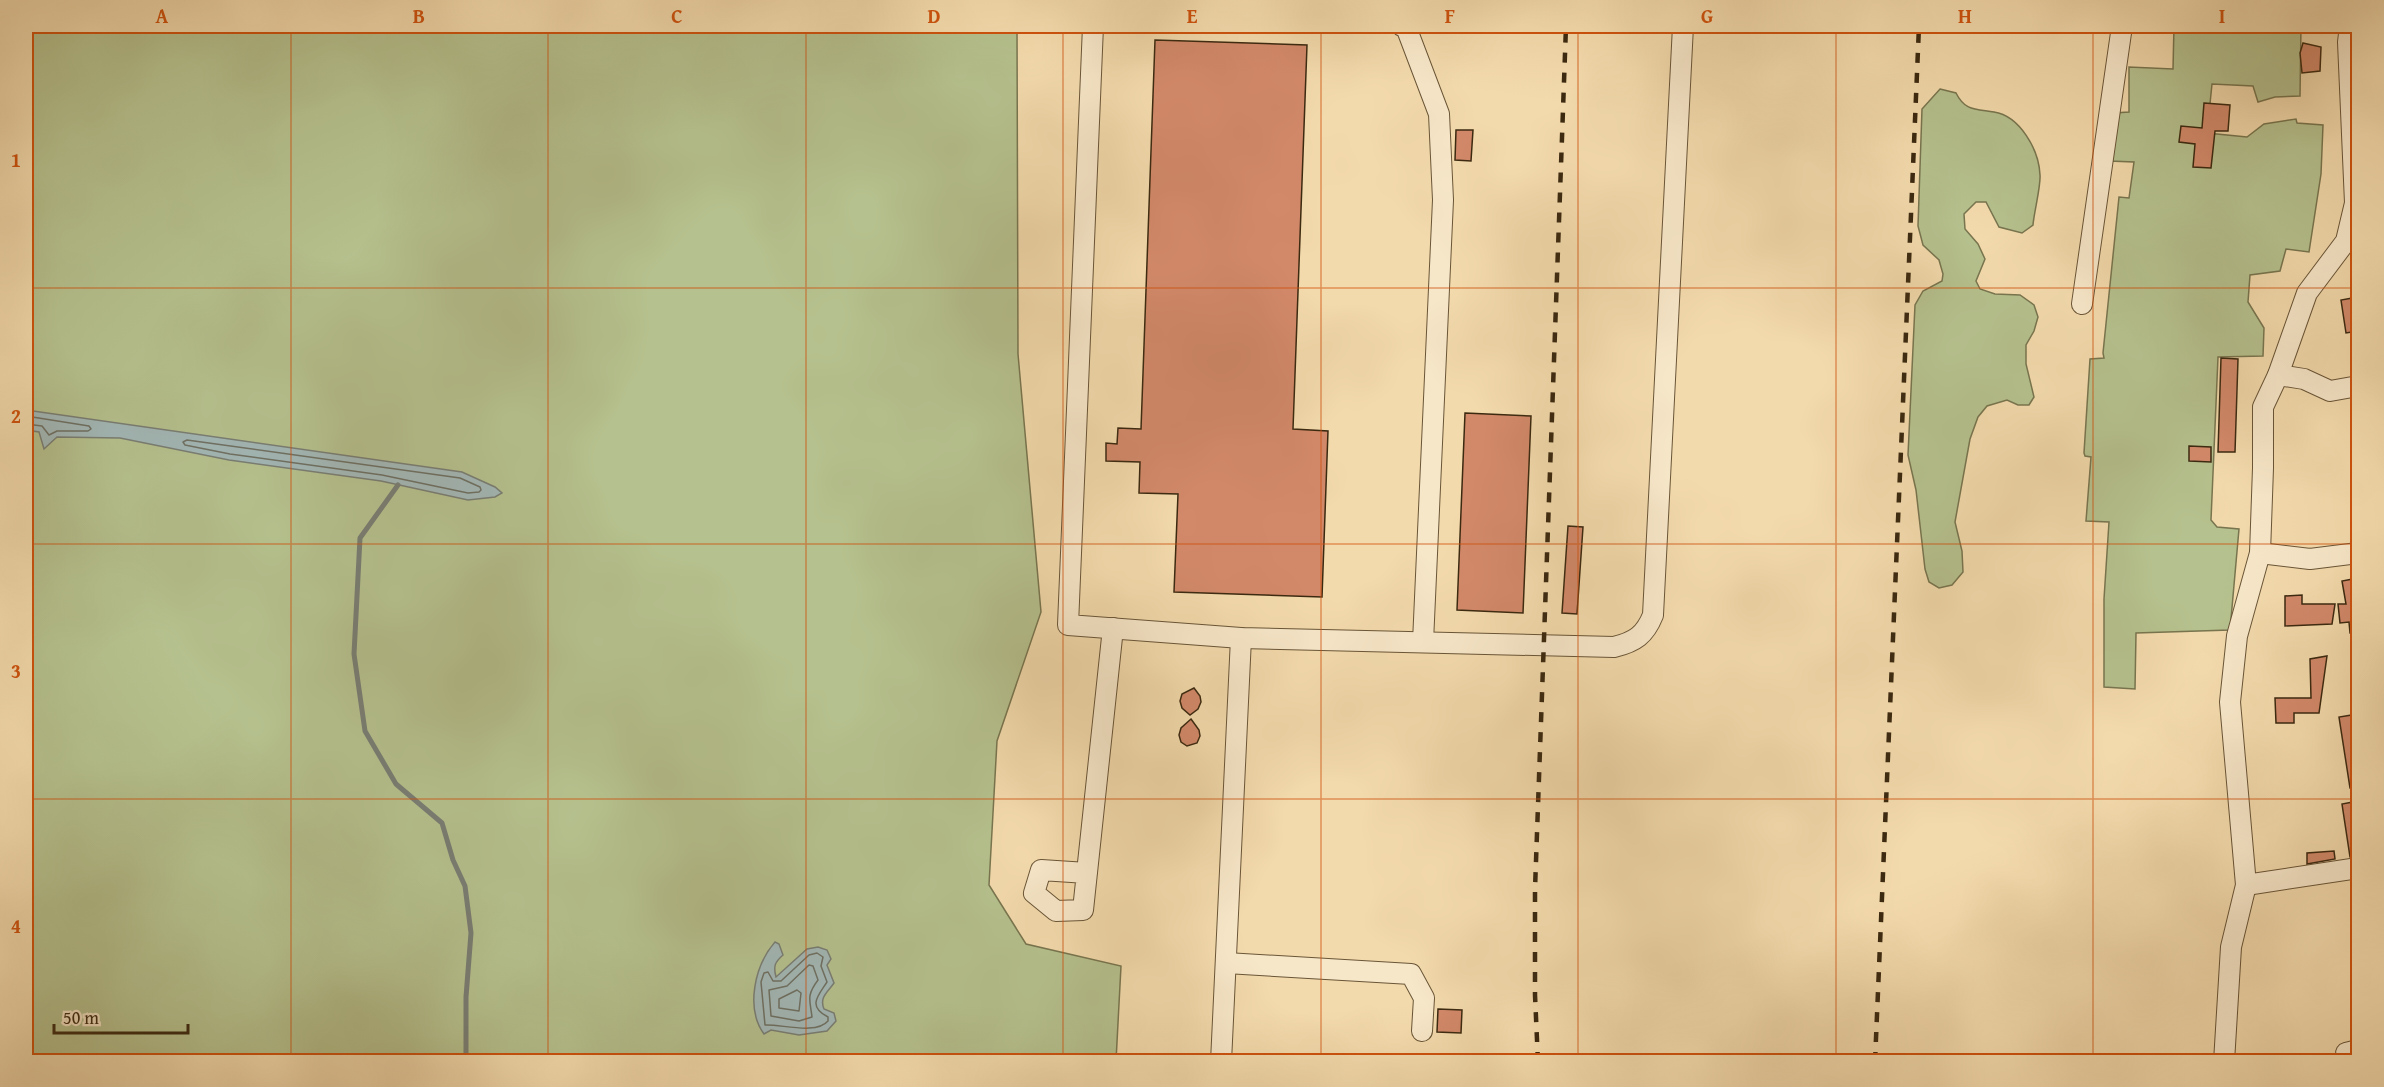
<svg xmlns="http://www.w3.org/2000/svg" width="2384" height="1087" font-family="'Gentium Book Plus',serif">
<rect width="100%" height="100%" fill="#f3daac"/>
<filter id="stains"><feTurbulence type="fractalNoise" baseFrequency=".00333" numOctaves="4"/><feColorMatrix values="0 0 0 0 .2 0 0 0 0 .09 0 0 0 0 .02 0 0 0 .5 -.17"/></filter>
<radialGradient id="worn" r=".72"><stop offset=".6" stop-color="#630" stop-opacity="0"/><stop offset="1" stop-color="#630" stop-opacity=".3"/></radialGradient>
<g fill="#b5c18e" stroke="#78754f" stroke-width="1.5">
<polygon points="26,26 1017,26 1018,354 1041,612 997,741 989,885 1026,944 1121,966 1116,1061 26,1061"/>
<polygon points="2174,26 2301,26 2300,96 2275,97 2258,102 2253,86 2212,84 2207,133 2247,137 2264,124 2296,119 2297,123 2323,125 2321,174 2309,252 2286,249 2280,271 2250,275 2248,302 2264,328 2263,356 2218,357 2211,520 2217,527 2239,529 2230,630 2136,633 2135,689 2104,687 2104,599 2109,522 2086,521 2091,457 2085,456 2084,453 2090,359 2104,358 2103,353 2119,197 2129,198 2134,162 2109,161 2114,113 2129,112 2129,67 2173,69"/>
<path d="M 1940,89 L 1956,93 C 1965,111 1975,109 1994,112 C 2020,116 2039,150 2040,175 C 2041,186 2034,212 2033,225 L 2022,233 L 1999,227 L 1986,202 L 1976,202 L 1964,214 L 1965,229 L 1978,244 L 1985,259 L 1976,281 L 1980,289 L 1995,294 L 2020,295 L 2034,305 L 2038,317 L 2034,331 L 2026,345 L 2026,364 L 2034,397 L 2029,405 L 2018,405 L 2007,400 L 1987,406 L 1978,417 L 1970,439 L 1955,522 L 1962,551 L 1963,572 L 1952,585 L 1939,588 L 1929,582 L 1925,569 L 1916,490 L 1908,455 L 1915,305 L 1923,291 L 1942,281 L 1943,274 L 1939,260 L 1923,245 L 1918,226 L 1922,109 Z"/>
</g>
<g fill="#a2b7b6" stroke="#797e74" stroke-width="1.5">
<polygon points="26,410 462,472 495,487 502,493 495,497 468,500 381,481 229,460 120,438 57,437 44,449 39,432 26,430"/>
<path d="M 775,942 L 779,944 L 783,955 C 775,962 773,966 776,977 L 807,949 L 818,947 L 827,950 L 831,959 L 827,965 L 834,983 C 828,992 819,997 824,1009 L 834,1013 L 836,1021 L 827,1031 L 799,1035 L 771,1030 L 764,1034 C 745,1008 755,965 775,942 Z"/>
</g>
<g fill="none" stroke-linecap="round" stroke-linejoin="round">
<g stroke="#6e7063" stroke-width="1.5">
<polyline points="26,416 89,426 91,429 88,431 57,431 49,435 42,426 26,424"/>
<polygon points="187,440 460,478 480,487 481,490 479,492 468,493 382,475 230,454 185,445 183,442"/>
<path d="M 817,953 L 823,957 L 821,966 L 827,982 C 818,996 807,1006 828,1017 L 828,1021 C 816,1035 781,1024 765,1025 L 761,982 L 764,973 L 768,972 L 773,981 L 781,981 L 809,955 Z"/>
<path d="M 809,965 L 813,966 L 818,980 C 806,996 810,1000 812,1017 L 799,1021 L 771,1016 L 769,990 L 787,986 Z"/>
<polygon points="797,990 801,993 799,1011 779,1008 779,999"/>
</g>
<polyline stroke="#797e74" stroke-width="5" points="398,485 360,538 354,654 365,731 396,784 442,823 453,860 465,886 471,933 466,997 466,1062"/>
</g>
<g fill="#d2896a" stroke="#3b2910" stroke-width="1.5">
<polygon points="1155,40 1307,45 1293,429 1328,431 1322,597 1174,592 1178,494 1139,493 1140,462 1106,461 1106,443 1117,444 1118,428 1141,429"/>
<polygon points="2303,43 2321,47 2320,71 2302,73 2300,53"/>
<polygon points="2204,103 2230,105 2228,131 2215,131 2211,168 2193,167 2195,144 2179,142 2181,126 2202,128"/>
<polygon points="1456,130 1473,130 1471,161 1455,160"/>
<polygon points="2358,297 2358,331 2346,333 2341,300"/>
<polygon points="2221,358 2238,359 2235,452 2218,452"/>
<polygon points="1465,413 1531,416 1523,613 1457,610"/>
<polygon points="2189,446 2211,447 2211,462 2189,461"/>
<polygon points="1568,526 1583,527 1577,614 1562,613"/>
<polygon points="2358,578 2358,632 2350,633 2349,622 2340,623 2338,604 2346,604 2342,581"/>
<polygon points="2302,595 2302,604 2335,604 2332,624 2285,626 2285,596"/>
<polygon points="2327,656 2319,713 2294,713 2294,723 2276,723 2275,698 2311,698 2310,659"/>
<polygon points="1194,688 1200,696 1201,702 1198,709 1190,715 1182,708 1180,701 1182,694"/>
<polygon points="2358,714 2358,788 2350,788 2339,717"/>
<polygon points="1191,719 1199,730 1200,736 1197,743 1187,746 1181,742 1179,735 1181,728"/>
<polygon points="2358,801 2358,856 2350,857 2342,804"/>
<polygon points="2334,851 2335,859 2307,864 2307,853"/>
<polygon points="1438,1009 1462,1010 1461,1033 1437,1032"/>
</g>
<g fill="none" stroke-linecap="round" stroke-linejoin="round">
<defs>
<g id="minor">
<path d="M 1093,26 L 1068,625 L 1241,638 L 1614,647 C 1635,642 1645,635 1653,615 L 1683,26"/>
<polyline points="1402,26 1406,27 1439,114 1443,200 1423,642"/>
<polyline points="2082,304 2122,26"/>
<polyline points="2278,375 2304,379 2330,391 2358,386"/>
<polyline points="2260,553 2310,559 2358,553"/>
<polyline points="1087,873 1041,870 1034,893 1056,911 1083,910 1113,628"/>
<polyline points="2246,885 2358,868"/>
<polyline points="1226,963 1411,974 1424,998 1422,1031"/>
<polyline points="1221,1062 1241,638"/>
<polyline points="2224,1062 2231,947 2246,885 2230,702 2237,636 2260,553 2263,468 2263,407 2278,375 2307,293 2346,241 2355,203 2348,42 2350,26"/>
<polyline points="2348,1062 2346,1053 2358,1050"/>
</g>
</defs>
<use href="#minor" stroke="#695537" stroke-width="22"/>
<use href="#minor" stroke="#f7e7c9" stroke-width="20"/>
<g stroke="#3b2910" stroke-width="4.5" stroke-dasharray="10 10" stroke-linecap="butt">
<polyline points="1193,34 1193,26"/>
<polyline points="1538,1062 1535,995 1535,889 1566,26"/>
<polyline points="1875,1062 1919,26"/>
</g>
</g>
<path fill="none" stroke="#ce520d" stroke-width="1.5" stroke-opacity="0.55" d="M 291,26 L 291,1062M 548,26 L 548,1062M 806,26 L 806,1062M 1063,26 L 1063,1062M 1321,26 L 1321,1062M 1578,26 L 1578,1062M 1836,26 L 1836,1062M 2093,26 L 2093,1062M 26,288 L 2358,288M 26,544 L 2358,544M 26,799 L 2358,799"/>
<rect width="2384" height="1087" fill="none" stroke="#f3daac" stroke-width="66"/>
<path d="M54 1024v9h134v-9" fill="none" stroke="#3b2910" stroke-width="3"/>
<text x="63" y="1024" font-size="18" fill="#3b2910" stroke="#f7e7c9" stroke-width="4.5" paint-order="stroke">50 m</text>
<rect x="33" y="33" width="2318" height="1021" fill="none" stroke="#ce520d" stroke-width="2"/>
<g font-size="20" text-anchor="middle" font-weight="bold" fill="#ce520d">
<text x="162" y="23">A</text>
<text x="419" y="23">B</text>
<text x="677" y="23">C</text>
<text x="934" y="23">D</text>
<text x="1192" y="23">E</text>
<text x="1450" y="23">F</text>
<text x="1707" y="23">G</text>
<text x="1965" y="23">H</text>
<text x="2222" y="23">I</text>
<text x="16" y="167">1</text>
<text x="16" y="423">2</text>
<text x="16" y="678">3</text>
<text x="16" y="933">4</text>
</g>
<rect width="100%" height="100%" filter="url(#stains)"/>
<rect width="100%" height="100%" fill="url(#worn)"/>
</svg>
